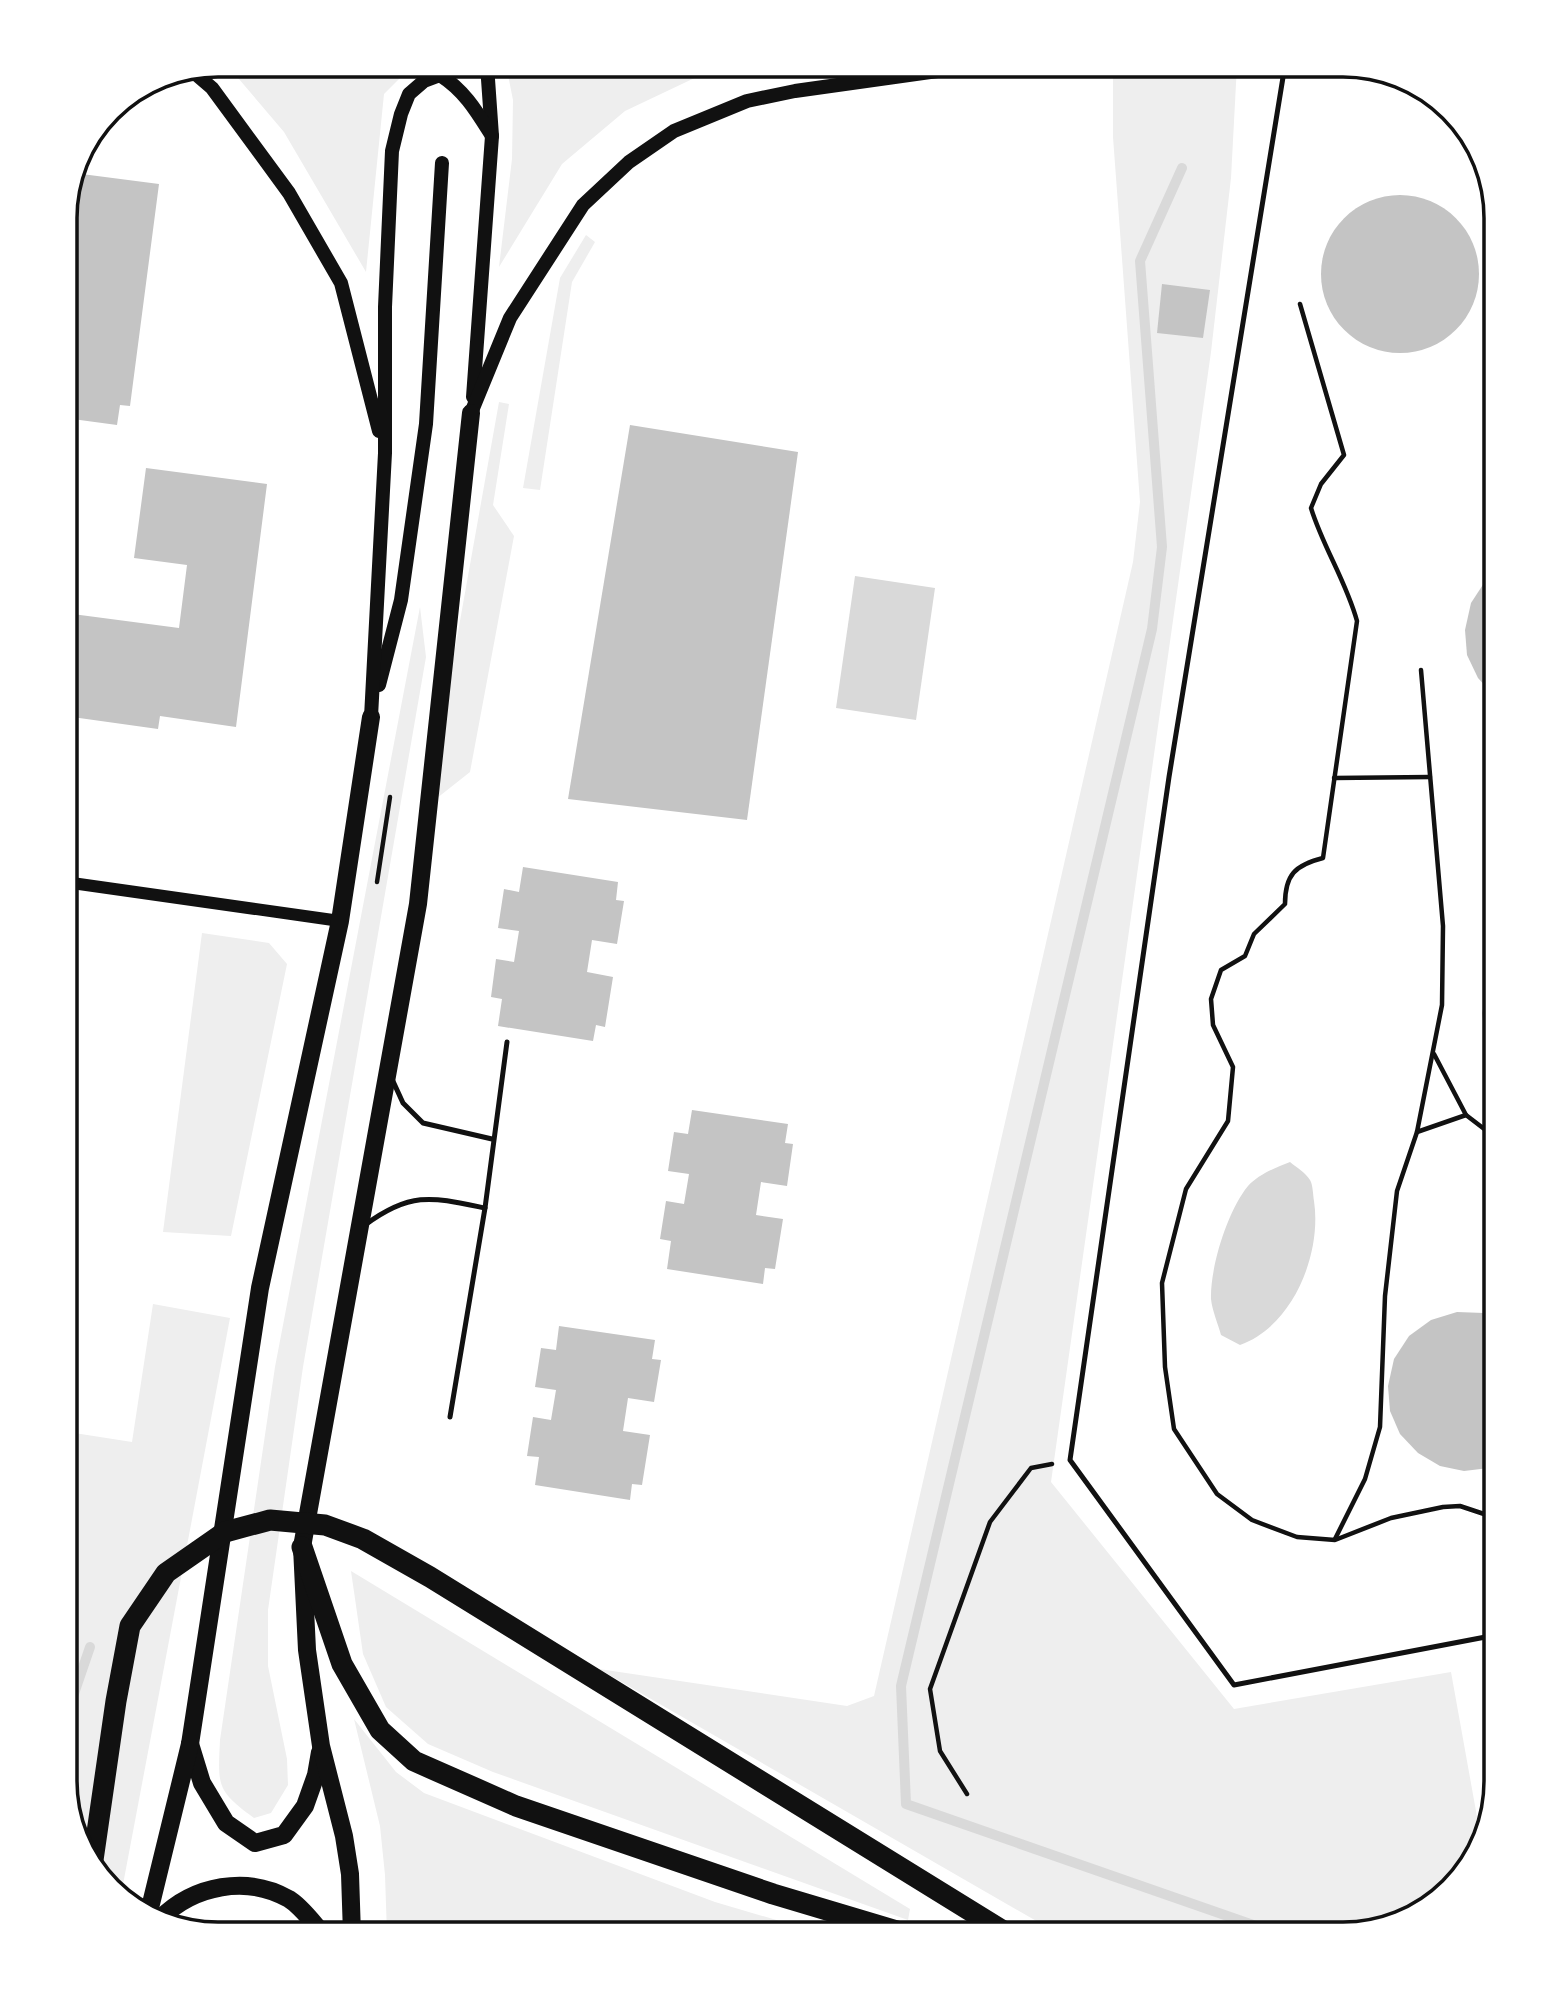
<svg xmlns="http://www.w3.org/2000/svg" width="1561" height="1999" font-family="Helvetica,sans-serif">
<rect width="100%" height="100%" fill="#fff"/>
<g fill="#eee">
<polygon points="227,65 413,65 384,94 366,272 284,132"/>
<polygon points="506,65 722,65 625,111 562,164 499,267 512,159 513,100"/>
<polygon points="1161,65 1237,65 1231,178 1211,352 1051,1482 1234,1709 1451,1672 1481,1839 1476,1857 1428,1909 1344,1934 1059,1934 599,1669 847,1706 874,1696 1133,562 1140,502 1113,137 1113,77"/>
<polygon points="586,235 595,242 572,282 540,490 523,488 560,278"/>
<polygon points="499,402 509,404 493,505 514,536 470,772 427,806"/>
<path d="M 420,607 L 426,657 L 303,1367 L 268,1610 L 268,1666 L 287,1759 L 288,1785 L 271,1813 L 254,1818 C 216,1790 218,1786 220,1740 L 275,1367 Z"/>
<polygon points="202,933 269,943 287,964 231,1236 163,1232"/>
<polygon points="153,1304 230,1318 121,1895 90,1866 65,1781 65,1452 68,1432 132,1442"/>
<polygon points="351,1571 910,1909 908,1920 493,1772 428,1744 386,1707 363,1654"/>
<polygon points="354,1719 396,1772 424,1793 715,1902 824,1934 387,1934 385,1875 380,1826"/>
<polygon points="249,1920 279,1934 216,1934"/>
</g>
<g fill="#d9d9d9">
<polygon points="855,576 935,588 916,720 836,708"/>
<path d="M 1290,1162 C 1296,1167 1306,1173 1310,1180 C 1313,1185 1313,1195 1314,1201 C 1322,1254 1293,1326 1240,1345 L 1221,1335 C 1218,1324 1212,1310 1211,1299 C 1210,1267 1228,1210 1248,1186 C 1259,1174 1275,1168 1290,1162 Z"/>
</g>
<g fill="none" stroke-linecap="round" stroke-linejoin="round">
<g stroke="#d9d9d9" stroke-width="10">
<polyline points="1182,168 1140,261 1162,547 1152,629 901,1686 906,1804 1279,1934"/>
<polyline points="65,1720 90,1647"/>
</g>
</g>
<g fill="#c4c4c4">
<polygon points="74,173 159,184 130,406 120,405 117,425 65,418 65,207"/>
<circle cx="1400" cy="274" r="79"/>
<polygon points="1162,284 1210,290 1203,338 1157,333"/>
<polygon points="630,425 798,452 747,820 568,799"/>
<polygon points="146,468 267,484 236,727 160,716 158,729 65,716 65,613 179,628 187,565 134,558"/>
<polygon points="1496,572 1496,698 1478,678 1467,655 1465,630 1471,603 1486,580"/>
<polygon points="523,867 618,882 616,900 624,901 617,944 592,940 587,972 613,977 605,1027 596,1025 593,1041 498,1026 502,999 491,997 496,959 514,962 519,931 498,928 504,889 519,892"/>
<polygon points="1496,974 1496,1064 1485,1038 1482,1013 1488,987"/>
<polygon points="692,1110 788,1124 785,1143 793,1144 787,1186 761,1182 756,1215 783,1219 775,1269 765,1268 763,1284 667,1269 671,1241 660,1239 666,1201 684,1204 689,1174 668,1171 674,1132 688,1134"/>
<polygon points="1457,1312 1484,1313 1496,1318 1496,1464 1489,1468 1464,1471 1440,1466 1418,1453 1400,1434 1390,1411 1388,1386 1394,1359 1409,1336 1431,1320"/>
<polygon points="559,1326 655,1340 652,1359 661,1360 654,1402 628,1398 623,1431 650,1435 642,1485 632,1484 630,1500 535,1485 539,1457 527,1456 533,1417 551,1420 556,1390 535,1387 541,1348 556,1350"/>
</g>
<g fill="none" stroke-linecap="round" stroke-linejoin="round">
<g stroke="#111" stroke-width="4.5">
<path d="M 1300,304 L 1344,455 L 1321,484 L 1311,508 C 1323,547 1346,581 1357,621 L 1323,858 C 1295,865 1285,875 1285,904 L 1254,934 L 1245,956 L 1221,970 L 1211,999 L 1213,1025 L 1233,1067 L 1228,1121 L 1186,1189 L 1162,1283 L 1165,1367 L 1174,1429 L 1217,1494 L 1252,1520 L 1297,1537 L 1335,1540 L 1391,1518 L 1443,1507 L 1460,1506 L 1490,1516 L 1496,1514"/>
<polyline points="1334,778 1430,777"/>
<polyline points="377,882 390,797"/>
<polyline points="1434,1054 1466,1115"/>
<polyline points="1417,1132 1466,1115 1496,1138"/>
<polyline points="1335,1539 1365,1479 1380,1427 1385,1296 1397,1191 1417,1132 1442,1005 1443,926 1421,670"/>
<polyline points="967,1794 940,1751 930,1689 990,1522 1031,1468 1052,1464"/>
</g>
<g stroke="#111" stroke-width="5">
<polyline points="1285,65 1169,777 1070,1460 1234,1685 1496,1635"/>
<polyline points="392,1079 403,1103 423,1123 492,1139"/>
<path d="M 365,1225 C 411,1191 432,1197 485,1208"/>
<polyline points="450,1417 485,1208 507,1042"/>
</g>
<polyline stroke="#111" stroke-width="12" points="65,882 340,921"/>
<g stroke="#111" stroke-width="14">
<polyline points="191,70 212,88 289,193 341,283 379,431"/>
<polyline points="473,397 492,136 487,65"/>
<polyline points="471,413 510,318 583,205 629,162 674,131 747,101 795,91 980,65"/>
<polyline points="379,685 401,600 426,424 442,163"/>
<path d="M 371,717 L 385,453 L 385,307 L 392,151 L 401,114 L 409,94 L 424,81 L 440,75 C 465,91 477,112 492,136"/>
</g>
<g stroke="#111" stroke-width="18">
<polyline points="190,1744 202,1783 226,1823 255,1843 284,1835 305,1806 316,1775 320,1752"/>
<polyline points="148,1916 190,1744 260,1288 340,921 371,717"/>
<path d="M 160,1919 C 194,1885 247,1875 289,1899 C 302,1907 313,1923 323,1934"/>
<polyline points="352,1934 350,1874 344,1836 321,1746 307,1650 302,1547 418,904 471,413"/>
</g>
<g stroke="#111" stroke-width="21">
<polyline points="302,1547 342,1664 380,1730 414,1761 516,1806 773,1894 907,1934"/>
<polyline points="92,1867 116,1701 130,1626 166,1573 225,1532 270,1520 325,1525 363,1539 430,1577 1008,1934"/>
</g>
</g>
<path d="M0 0H1561V1999H0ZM218 77H1343A141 141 0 0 1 1484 218V1781A141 141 0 0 1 1343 1922H218A141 141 0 0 1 77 1781V218A141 141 0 0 1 218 77Z" fill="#fff" fill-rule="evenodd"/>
<path fill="none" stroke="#111" stroke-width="3.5" d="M218 77H1343A141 141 0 0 1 1484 218V1781A141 141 0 0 1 1343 1922H218A141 141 0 0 1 77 1781V218A141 141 0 0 1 218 77Z"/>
</svg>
